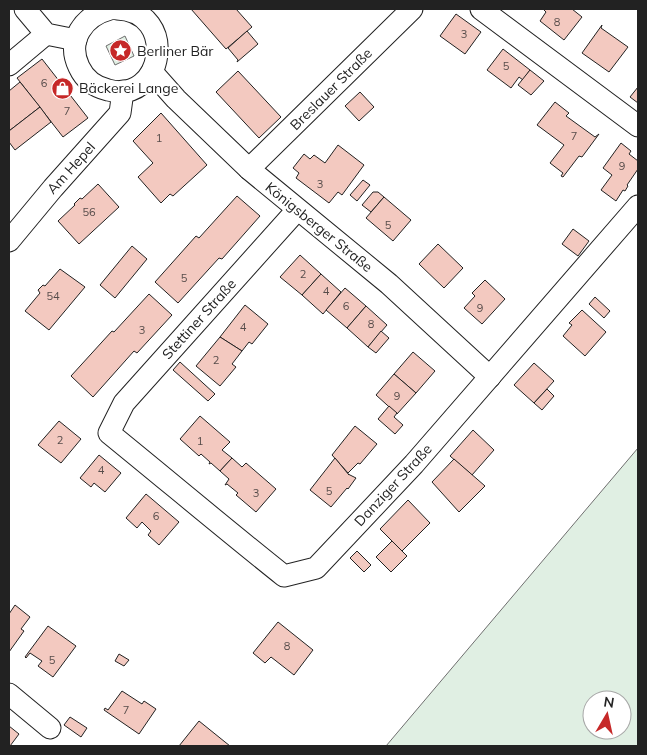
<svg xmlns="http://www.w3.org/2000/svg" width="647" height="755" font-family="Mulish,sans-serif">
<rect width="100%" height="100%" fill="#fff"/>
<g fill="#e0efe3" stroke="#6f6f6f" fill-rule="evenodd">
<polygon points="125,36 134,56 115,65 106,46"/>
<path d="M 638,448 L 638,746 L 386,746 ZM 592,700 L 622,700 L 622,730 L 592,730 Z"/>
</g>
<g fill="#f3c9c0" stroke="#222">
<polygon points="191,9 236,9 252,27 226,49"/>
<polygon points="543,9 572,9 582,17 564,40 540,21 546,12"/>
<polygon points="456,14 481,32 465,54 440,36"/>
<polygon points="602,25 601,28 628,47 609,72 582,53"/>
<polygon points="247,31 258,44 237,62 238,60 228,48"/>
<polygon points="503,49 530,70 523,80 519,77 511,88 487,70"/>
<polygon points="42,59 88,118 63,137 17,78"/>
<polygon points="530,70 544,81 531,95 518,85"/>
<polygon points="238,71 281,117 259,138 216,92"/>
<polygon points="20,82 40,107 9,131 9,91"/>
<polygon points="638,87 638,103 630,97"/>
<polygon points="360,92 374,107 359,121 345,106"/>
<polygon points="555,102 569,113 566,116 595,137 599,134 582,157 579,156 563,177 561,176 563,173 550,163 564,145 537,125"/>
<polygon points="40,107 51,122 15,150 9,142 9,131"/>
<polygon points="161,113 207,165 173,196 170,194 161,203 138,177 153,163 133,141"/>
<polygon points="621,143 631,151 629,154 638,161 638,169 627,185 628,186 625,191 623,190 616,201 601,190 612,175 603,168"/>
<polygon points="338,145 364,165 342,195 338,192 329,203 296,178 299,173 293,168 304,154 310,159 314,155 325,163"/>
<polygon points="363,180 370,185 357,201 350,195"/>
<polygon points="98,184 119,207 79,244 58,221 75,205 74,204 80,198 82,199"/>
<polygon points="373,192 378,192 384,197 371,212 362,205"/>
<polygon points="237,196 260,216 222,259 219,258 178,303 155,282 196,236 199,238"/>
<polygon points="384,197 411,220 393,241 366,218"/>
<polygon points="573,229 589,241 578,256 562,244"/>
<polygon points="438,244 463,268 444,288 419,264"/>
<polygon points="132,246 147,259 115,298 100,285"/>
<polygon points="300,255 321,274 302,295 280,277"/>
<polygon points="60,269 85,287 49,330 25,311 40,293 38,290 43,285 45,286"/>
<polygon points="321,274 341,292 323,314 302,295"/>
<polygon points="485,280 505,299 482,324 464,308 475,296 472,293"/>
<polygon points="345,288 366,306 347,328 326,310"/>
<polygon points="149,294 172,315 137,353 134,351 93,397 71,376 112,331 114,332"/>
<polygon points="595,297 610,311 604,318 589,304"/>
<polygon points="245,305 268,324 252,344 249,342 242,351 220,337"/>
<polygon points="366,306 387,325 368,347 347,328"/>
<polygon points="582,310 606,332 585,356 563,336 572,325 569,323"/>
<polygon points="381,331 389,338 376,353 368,347"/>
<polygon points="220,337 242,351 232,364 236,367 220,386 196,366"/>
<polygon points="413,352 435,371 416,393 394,374"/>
<polygon points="180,362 215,394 208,401 173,370"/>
<polygon points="534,363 554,381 534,403 514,385"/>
<polygon points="394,374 416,393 397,414 376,395"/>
<polygon points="547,389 554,396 542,410 534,403"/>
<polygon points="389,406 397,413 394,417 403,425 395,434 378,419"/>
<polygon points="200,416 230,442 222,450 232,458 220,471 211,463 209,464 210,462 201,454 199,456 180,439"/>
<polygon points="59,421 81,439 61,463 38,445"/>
<polygon points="355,426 377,444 360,464 358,463 348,473 332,455"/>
<polygon points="473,430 494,450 472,475 450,456"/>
<polygon points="99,455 121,473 105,492 94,483 91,487 80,478"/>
<polygon points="232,458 242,467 246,463 276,489 256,512 236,495 238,493 227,484 225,485 229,479 220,471"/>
<polygon points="335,458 349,475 348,474 356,478 348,489 347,488 331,507 310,490"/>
<polygon points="454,459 485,486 459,512 432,482"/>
<polygon points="146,494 179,522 159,545 148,535 151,531 142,522 137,528 126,518"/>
<polygon points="408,500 430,523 402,551 380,529"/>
<polygon points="392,541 407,556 391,572 376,557"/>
<polygon points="357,551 371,565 364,572 350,558"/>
<polygon points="15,605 30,617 21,629 24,631 9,652 9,614"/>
<polygon points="278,622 313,650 294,675 271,657 265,663 253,653"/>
<polygon points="48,626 76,646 53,677 38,666 42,661 30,653 26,658 25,657"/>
<polygon points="119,654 129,660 124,666 115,661"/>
<polygon points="122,691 142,704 144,701 156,709 139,734 104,710 105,708 108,710"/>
<polygon points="70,717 87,728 81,737 64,725"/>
<polygon points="199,721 230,746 179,746"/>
<polygon points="9,726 19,734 10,746 9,746"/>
</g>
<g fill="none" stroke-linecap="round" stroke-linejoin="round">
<defs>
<g id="street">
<polyline points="25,9 46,34 76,40"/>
<path d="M 110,9 C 84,16 66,40 79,67 C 85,80 95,87 108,90 C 164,105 179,11 117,9"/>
<polyline points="481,9 638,126"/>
<polyline points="9,65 46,34"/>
<polyline points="152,72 176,99 249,169 389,284 490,377"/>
<polyline points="249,169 412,9"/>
<path d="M 297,210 L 124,403 L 109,433 C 168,481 225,529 284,576 L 316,568 L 414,464 L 638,206"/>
<polyline points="9,241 53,188 120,113 123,91"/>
<polyline points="9,694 50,728"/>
</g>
</defs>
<use href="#street" stroke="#222" stroke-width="23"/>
<use href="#street" stroke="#fff" stroke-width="21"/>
</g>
<defs>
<symbol id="sight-disc" viewBox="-11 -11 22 22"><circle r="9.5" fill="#c62828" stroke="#fff"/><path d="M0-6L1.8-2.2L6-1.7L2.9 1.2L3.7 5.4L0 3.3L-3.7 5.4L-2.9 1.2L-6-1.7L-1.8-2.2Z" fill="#fff"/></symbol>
<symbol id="shop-disc" viewBox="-11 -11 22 22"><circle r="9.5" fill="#c62828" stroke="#fff"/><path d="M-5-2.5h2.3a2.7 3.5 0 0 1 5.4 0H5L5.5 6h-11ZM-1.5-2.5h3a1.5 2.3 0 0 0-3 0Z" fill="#fff"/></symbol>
</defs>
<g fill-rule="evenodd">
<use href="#sight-disc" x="108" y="38" width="25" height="25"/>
<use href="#shop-disc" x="50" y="76" width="25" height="25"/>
</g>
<g text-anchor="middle" stroke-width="4" stroke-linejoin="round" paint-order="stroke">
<g font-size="11" fill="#564c4a">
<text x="557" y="26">8</text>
<text x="464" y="38">3</text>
<text x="506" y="70">5</text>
<text x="44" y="87">6</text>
<text x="67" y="115">7</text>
<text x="574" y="140">7</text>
<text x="159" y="142">1</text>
<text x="622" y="170">9</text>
<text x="320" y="188">3</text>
<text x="89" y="216">56</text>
<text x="388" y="229">5</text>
<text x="303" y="278">2</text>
<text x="184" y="282">5</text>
<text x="326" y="295">4</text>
<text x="53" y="300">54</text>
<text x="346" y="310">6</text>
<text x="480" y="312">9</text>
<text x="371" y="328">8</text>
<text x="243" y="331">4</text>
<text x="142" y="334">3</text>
<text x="216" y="364">2</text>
<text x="397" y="400">9</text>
<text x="60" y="444">2</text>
<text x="200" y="445">1</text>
<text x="101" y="474">4</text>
<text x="329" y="495">5</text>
<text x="256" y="497">3</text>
<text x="156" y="520">6</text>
<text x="287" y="650">8</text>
<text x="52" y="664">5</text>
<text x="126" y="714">7</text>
</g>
<g font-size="14" fill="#222" stroke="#fff" text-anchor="start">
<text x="137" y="56">Berliner Bär</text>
<text x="79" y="93">Bäckerei Lange</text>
</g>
<g font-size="14" fill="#222" stroke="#fff">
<text transform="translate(331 89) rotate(-45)" y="5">Breslauer Straße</text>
<text transform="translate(71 168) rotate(-48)" y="5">Am Hepel</text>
<text transform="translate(319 227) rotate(39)" y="5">Königsberger Straße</text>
<text transform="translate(199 319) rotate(-48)" y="5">Stettiner Straße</text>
<text transform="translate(393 485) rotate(-47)" y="5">Danziger Straße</text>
</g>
</g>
<rect width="647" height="755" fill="none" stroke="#222222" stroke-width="20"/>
<g transform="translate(607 715) rotate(9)"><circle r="24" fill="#ffffff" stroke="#a7a7a7"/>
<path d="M0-4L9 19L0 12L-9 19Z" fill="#c62828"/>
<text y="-8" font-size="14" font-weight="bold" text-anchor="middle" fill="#222222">N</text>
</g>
</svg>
